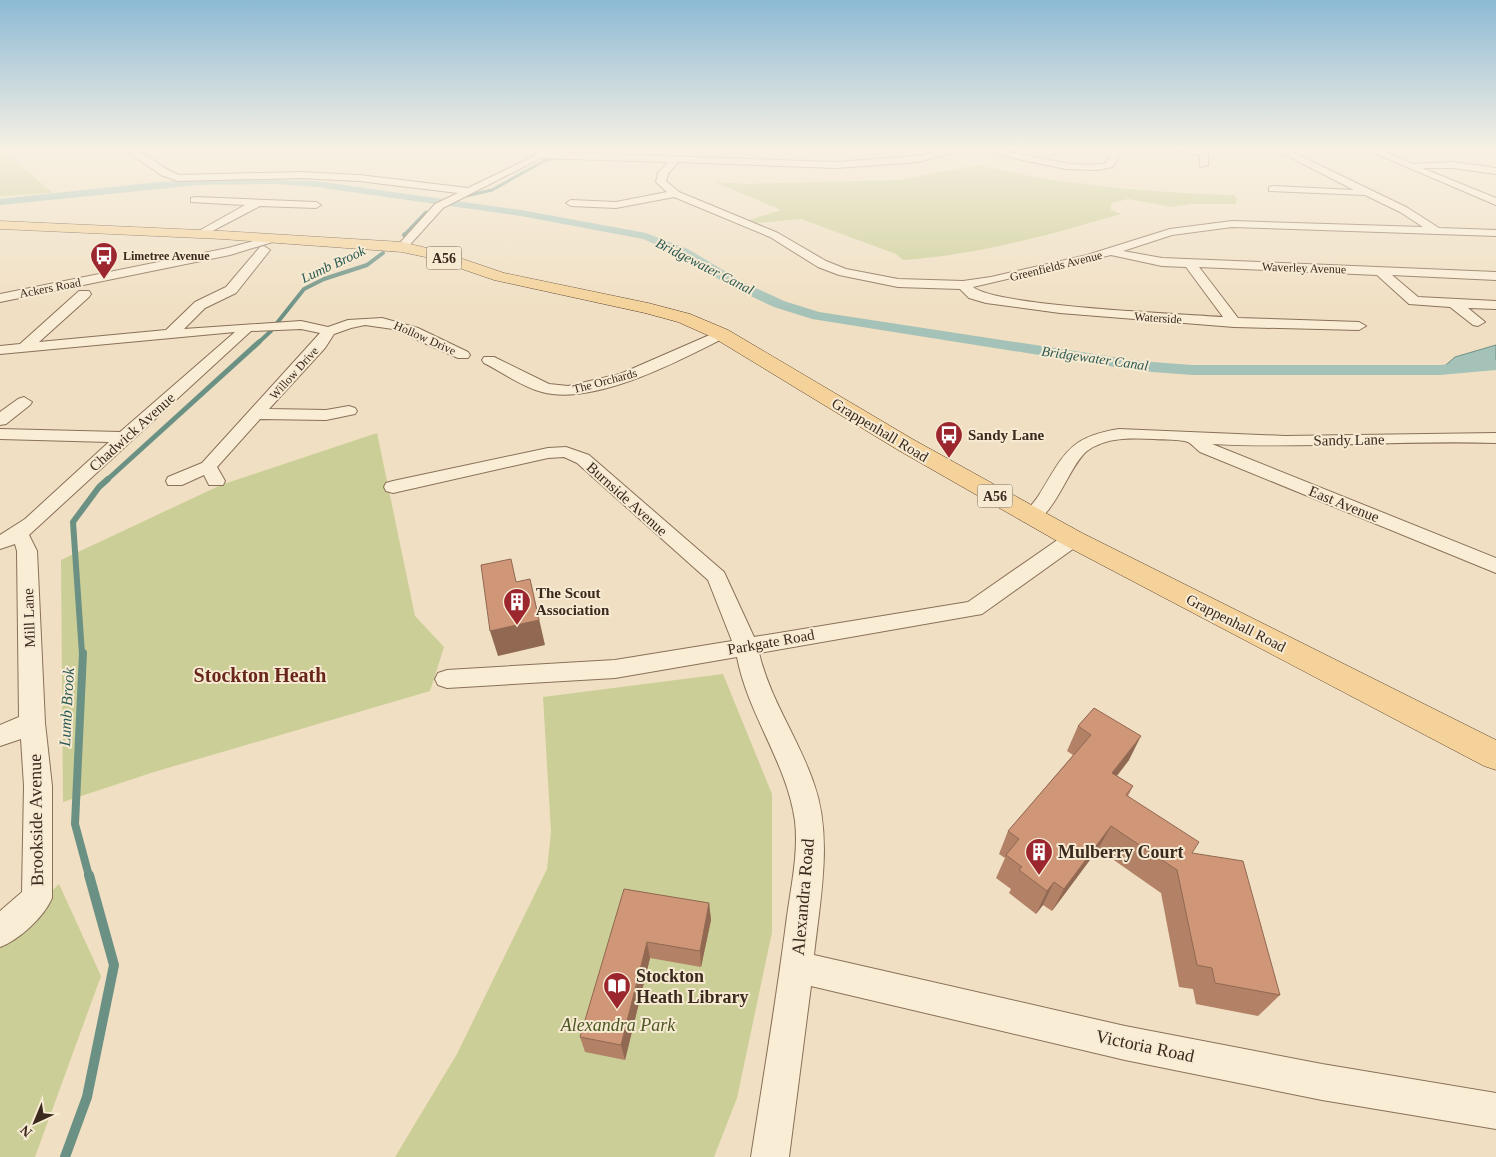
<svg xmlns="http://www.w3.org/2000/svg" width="1496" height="1157" font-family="Georgia,serif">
<rect width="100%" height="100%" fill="#f0dfc2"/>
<g fill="#cbce96">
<polygon points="0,149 1,149 53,193 0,196"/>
<path d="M 978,165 C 1061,185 1149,193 1234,195 L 1237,198 L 1236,204 L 1190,204 L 1172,207 L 1128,199 L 1111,203 L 1111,210 L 1121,214 C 1049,235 978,255 903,260 L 896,254 L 801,219 L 756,223 L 749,220 L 781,210 L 715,182 L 747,184 L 898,180 Z"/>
<polygon points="377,433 415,616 444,647 430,691 154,772 63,802 61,560 221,485"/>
<polygon points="723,674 772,794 772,932 737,1098 714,1157 395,1157 457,1054 547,869 551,832 543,697"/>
<polygon points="59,884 101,976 35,1157 0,1157 0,942"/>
</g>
<polygon fill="#a5c2b8" stroke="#6b9185" points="1496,345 1496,365 1440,370 1455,357"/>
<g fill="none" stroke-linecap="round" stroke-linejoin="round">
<g stroke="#6b9185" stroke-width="3">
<polyline points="563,149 563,151"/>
<polyline points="466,196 492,190 544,161 556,158"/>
<polyline points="404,235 426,212"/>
</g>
<g stroke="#6b9185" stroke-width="4">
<polyline points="404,235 405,234"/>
<polyline points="277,323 304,289 324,279 367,265 383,253"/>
<polyline points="258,343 271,331"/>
</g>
<polyline stroke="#6b9185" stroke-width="5" points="107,480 259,342"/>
<polyline stroke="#6b9185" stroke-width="6" points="82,654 73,522 99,487 108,479"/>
<polyline stroke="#6b9185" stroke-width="8" points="83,653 75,824 89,876"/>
<polyline stroke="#6b9185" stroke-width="10" points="65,1157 87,1097 114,965 89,875"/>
<polygon fill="#a5c2b8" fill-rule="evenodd" points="237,178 316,181 521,210 646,233 688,249 743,282 784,301 819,312 1140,361 1192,365 1440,365 1496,360 1496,370 1440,375 1192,375 1140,371 812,319 774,307 733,288 680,255 643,239 521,216 316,187 277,184 198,185 0,205 0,199 158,182"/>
<defs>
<g id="minor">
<path d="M 124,149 C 144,149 160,168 179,175 L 301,172 L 359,175 L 468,188 L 532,157 L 540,149 L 549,149 L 547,152 L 836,162 L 918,156 L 949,149 L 966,149 L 918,162 L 836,168 L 678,162 L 668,174 L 666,181 L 679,192 L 778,233 L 826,261 L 846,269 L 898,279 L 963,281 L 991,277 L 1087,255 L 1170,229 L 1232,221 L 1423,227 L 1400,212 L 1365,195 L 1269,191 L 1269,187 L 1273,186 L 1354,190 L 1274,149 L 1286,149 L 1408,208 L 1439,228 L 1496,230 L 1496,236 L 1232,227 L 1172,235 L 1123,251 L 1162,258 L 1496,272 L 1496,280 L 1392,275 L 1418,297 L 1496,301 L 1496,309 L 1468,308 L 1485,322 L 1478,326 L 1473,325 L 1450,307 L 1409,304 L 1377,275 L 1199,267 L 1238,318 L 1359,322 L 1366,326 L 1359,330 L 1234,327 L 1060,313 L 986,303 L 969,298 L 960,289 L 898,287 L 839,275 L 818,267 L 770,237 L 674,197 L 616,208 L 571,206 L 566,203 L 571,200 L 616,202 L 667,192 L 656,182 L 658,173 L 668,162 L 541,158 L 443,208 L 406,249 L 402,251 L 396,247 L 398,245 L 435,204 L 458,193 L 359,181 L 301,178 L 178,181 L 161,175 ZM 1111,255 L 1162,266 L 1186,267 L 1223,317 C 1183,314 994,306 973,287 Z"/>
<path d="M 981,149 C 1023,149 1064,171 1106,163 L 1113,149 L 1122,149 L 1113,167 L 1098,170 L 1066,169 L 1013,158 Z"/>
<polygon points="1169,149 1208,151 1208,165 1200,167 1200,155"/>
<polygon points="1365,149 1377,149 1413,164 1453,162 1496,168 1496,174 1453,168 1422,168 1496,198 1496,205"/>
<polygon points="195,197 316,202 321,205 316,208 260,206 201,237 195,234 197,232 245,205 191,202 191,198"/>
<polygon points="275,235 281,238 279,240 230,255 0,302 0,294 228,248"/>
<path d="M 264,246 L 270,250 L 236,293 L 205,308 L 184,329 L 301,321 L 328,327 L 348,320 L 382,318 L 418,328 L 468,352 L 470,355 L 468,358 L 458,358 L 393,329 L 365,325 L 351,328 L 334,334 L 325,348 L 269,409 L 326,410 L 349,406 L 355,408 L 357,411 L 355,414 L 326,420 L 260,419 L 217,467 L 225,481 L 223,485 L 209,485 L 204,475 L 182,485 L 168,485 L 166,481 L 168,477 L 202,463 L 320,333 L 301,329 L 251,331 L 29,535 L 37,551 L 45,723 L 52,786 L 52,898 C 44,917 19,940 0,947 L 0,911 L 22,892 L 24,786 L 21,739 L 0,746 L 0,725 L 19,717 L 17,551 L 15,544 L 0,549 L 0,535 L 25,519 L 109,442 L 0,439 L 0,429 L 120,432 L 235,332 L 0,354 L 0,346 L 20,344 L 79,291 L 89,291 L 91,294 L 89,297 L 39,342 L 166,330 L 195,302 L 226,287 L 260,247 Z"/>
<path d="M 721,330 L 726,331 L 728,334 L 726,337 C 679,361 594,406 542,392 C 522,387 502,372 484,363 L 482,360 L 484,357 L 494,357 L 549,384 L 568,386 L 620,374 Z"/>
<polygon points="24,397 32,402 30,405 6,424 0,425 0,412 18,399"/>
<path d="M 1119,429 L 1285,436 L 1496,433 L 1496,443 C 1401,440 1306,449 1212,444 L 1496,558 L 1496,573 L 1200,452 C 1196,449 1192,444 1188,442 C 1179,439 1164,440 1154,439 C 1131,438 1106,437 1087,451 C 1067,467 1052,528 1025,521 L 1022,517 C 1027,509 1034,503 1039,495 C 1064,455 1068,437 1119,429 Z"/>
<path d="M 566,447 L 589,455 L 724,572 L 754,637 L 968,602 L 1066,534 L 1073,533 L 1080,534 L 1083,539 L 1080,544 L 982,614 L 759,653 C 770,700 799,739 814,784 C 833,837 820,900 814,955 L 1125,1026 L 1322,1064 L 1496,1093 L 1496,1129 L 1322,1100 L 1125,1060 L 811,986 L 789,1157 L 751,1157 C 763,1079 776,1002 786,924 C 790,891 799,854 795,821 C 787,763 748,715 737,657 L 615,678 L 447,688 L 438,685 L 435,679 L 438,673 L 447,670 L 615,660 L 732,641 L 708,580 L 577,463 L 564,457 L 548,458 L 393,493 L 386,491 L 384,487 L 386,483 L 393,481 L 548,448 Z"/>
</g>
<polygon id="major" points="0,221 222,231 402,242 439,251 504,273 648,303 690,314 728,330 914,440 1082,533 1496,740 1496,770 1484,766 1064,545 898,450 714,338 678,322 645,313 494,280 430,258 402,252 222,239 0,229"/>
</defs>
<use href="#minor" stroke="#8a7059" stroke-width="2"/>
<use href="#major" stroke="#583e2d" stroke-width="1"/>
<use href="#minor" fill="#faedd6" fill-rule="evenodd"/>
<use href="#major" fill="#f4d299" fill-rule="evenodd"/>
</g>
<g fill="#b28166">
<polygon points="1094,708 1129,760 1117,776 1133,786 1128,796 1192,853 1280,995 1258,1016 1196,1004 1193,989 1179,987 1161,893 1098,849 1052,911 1043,905 1036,914 1009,893 1011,889 996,878 1005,858 999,854 1008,831 1073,755 1067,751 1078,726"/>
<polygon points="624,889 709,903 711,920 701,967 650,958 625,1060 585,1052 580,1037"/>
</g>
<g fill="#916953">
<polygon points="530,579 545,645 498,656 490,631"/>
<polygon points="1141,736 1129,760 1100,797 1112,773"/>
<polygon points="1111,826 1098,849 1052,911 1064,889"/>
<polygon points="1054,882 1043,905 1036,914 1047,891"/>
<polygon points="709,903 711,920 701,967 700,951"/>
<polygon points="647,942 650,958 625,1060 621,1045"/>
</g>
<g fill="#cf9677" stroke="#916953">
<polygon points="511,559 516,582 530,579 539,620 490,631 481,565"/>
<polygon points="1094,708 1141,736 1112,773 1133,786 1126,795 1199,842 1192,853 1243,861 1280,995 1215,983 1212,968 1197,965 1177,870 1111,826 1064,889 1054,882 1047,891 1019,870 1022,867 1006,855 1019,839 1008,831 1091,735 1078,726"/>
<polygon points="624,889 709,903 700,951 647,942 621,1045 580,1037"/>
</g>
<linearGradient id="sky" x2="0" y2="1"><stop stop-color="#8dbad5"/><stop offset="0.48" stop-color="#f8f1e4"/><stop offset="1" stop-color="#f8f1e4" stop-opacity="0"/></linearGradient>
<rect width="1496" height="311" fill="url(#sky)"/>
<defs>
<symbol id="bus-pin" viewBox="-11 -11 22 30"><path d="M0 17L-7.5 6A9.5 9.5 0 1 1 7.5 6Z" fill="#9c262e" stroke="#f7ead2"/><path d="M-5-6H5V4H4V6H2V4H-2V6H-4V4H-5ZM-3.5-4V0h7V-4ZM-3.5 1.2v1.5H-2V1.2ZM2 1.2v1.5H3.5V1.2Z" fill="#fff"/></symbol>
<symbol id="building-pin" viewBox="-11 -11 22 30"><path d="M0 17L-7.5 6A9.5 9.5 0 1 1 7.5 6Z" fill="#9c262e" stroke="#f7ead2"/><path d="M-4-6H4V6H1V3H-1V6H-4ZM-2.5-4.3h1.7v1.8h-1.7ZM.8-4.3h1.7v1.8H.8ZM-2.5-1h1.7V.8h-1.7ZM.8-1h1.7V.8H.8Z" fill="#fff"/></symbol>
<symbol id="library-pin" viewBox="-11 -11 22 30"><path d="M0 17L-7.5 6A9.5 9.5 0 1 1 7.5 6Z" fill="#9c262e" stroke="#f7ead2"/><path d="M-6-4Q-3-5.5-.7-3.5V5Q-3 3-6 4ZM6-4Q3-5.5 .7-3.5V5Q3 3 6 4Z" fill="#fff"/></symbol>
</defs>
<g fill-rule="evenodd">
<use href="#bus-pin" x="88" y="240" width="32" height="43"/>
<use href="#bus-pin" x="933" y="419" width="32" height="43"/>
<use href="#building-pin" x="501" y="586" width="32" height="43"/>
<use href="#building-pin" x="1023" y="836" width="32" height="43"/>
<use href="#library-pin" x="601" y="970" width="32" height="43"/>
</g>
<g text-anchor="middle" stroke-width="4" stroke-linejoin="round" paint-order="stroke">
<g font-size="12" font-weight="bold" fill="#3a291d" stroke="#f7ead2" text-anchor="start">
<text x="123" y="260">Limetree Avenue</text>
</g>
<g font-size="12" fill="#3a291d" stroke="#f7ead2">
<text transform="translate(1056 266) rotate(-14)" y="4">Greenfields Avenue</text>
<text transform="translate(1304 268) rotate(2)" y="4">Waverley Avenue</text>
<text transform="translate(50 288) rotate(-11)" y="4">Ackers Road</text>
<text transform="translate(1158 318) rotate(4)" y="4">Waterside</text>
<text transform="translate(425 338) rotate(24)" y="4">Hollow Drive</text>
<text transform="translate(294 373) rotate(-48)" y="4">Willow Drive</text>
<text transform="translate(605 381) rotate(-15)" y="4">The Orchards</text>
</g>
<g fill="#f7ead2" stroke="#736353" stroke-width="1">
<rect x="426.5" y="246.5" width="35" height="23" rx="4"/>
<rect x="977.5" y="484.5" width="35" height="23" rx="4"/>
</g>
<g font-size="14" font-weight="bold" fill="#3a291d">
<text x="444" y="263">A56</text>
<text x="995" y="501">A56</text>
</g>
<g font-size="14" font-style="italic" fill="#2c5a54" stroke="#f7ead2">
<text transform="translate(333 264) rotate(-25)" y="5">Lumb Brook</text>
<text transform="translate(705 266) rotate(27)" y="5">Bridgewater Canal</text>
<text transform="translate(1095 358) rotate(8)" y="5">Bridgewater Canal</text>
</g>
<g font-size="15" fill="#3a291d" stroke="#f7ead2">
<text transform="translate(880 430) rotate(31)" y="5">Grappenhall Road</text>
<text transform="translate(132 432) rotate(-42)" y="5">Chadwick Avenue</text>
<text transform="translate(1349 440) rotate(-1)" y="5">Sandy Lane</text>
<text transform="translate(627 499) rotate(42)" y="5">Burnside Avenue</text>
<text transform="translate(1344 504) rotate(22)" y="5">East Avenue</text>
<text transform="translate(29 618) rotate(-92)" y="5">Mill Lane</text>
<text transform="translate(1236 623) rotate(27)" y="5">Grappenhall Road</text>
<text transform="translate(771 642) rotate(-10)" y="5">Parkgate Road</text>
</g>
<g font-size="15" font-weight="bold" fill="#3a291d" stroke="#f7ead2" text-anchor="start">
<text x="968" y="440">Sandy Lane</text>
<text x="536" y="598">The Scout<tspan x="536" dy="17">Association</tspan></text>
</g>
<g font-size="16" font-style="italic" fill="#2c5a54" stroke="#f7ead2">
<text transform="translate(66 707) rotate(-87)" y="6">Lumb Brook</text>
</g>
<g font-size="18" fill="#3a291d" stroke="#f7ead2">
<text transform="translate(36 820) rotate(-91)" y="6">Brookside Avenue</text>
<text transform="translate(803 897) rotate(-85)" y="6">Alexandra Road</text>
<text transform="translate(1145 1046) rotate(12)" y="6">Victoria Road</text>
</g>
<g font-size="18" font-weight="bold" fill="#3a291d" stroke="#f7ead2" text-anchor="start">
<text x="1058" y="858">Mulberry Court</text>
<text x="636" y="982">Stockton<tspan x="636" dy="21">Heath Library</tspan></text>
</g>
<g font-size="18" font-style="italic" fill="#4d5723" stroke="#f7ead2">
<text x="618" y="1031">Alexandra Park</text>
</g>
<g font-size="20" font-weight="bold" fill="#68261b" stroke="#f7ead2">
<text x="260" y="682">Stockton Heath</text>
</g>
</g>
<g transform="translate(35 1122) rotate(224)" stroke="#f7ead2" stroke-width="4" paint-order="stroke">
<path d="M0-4L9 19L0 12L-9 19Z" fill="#3a291d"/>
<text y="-8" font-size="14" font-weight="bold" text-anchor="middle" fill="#3a291d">N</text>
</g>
</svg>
